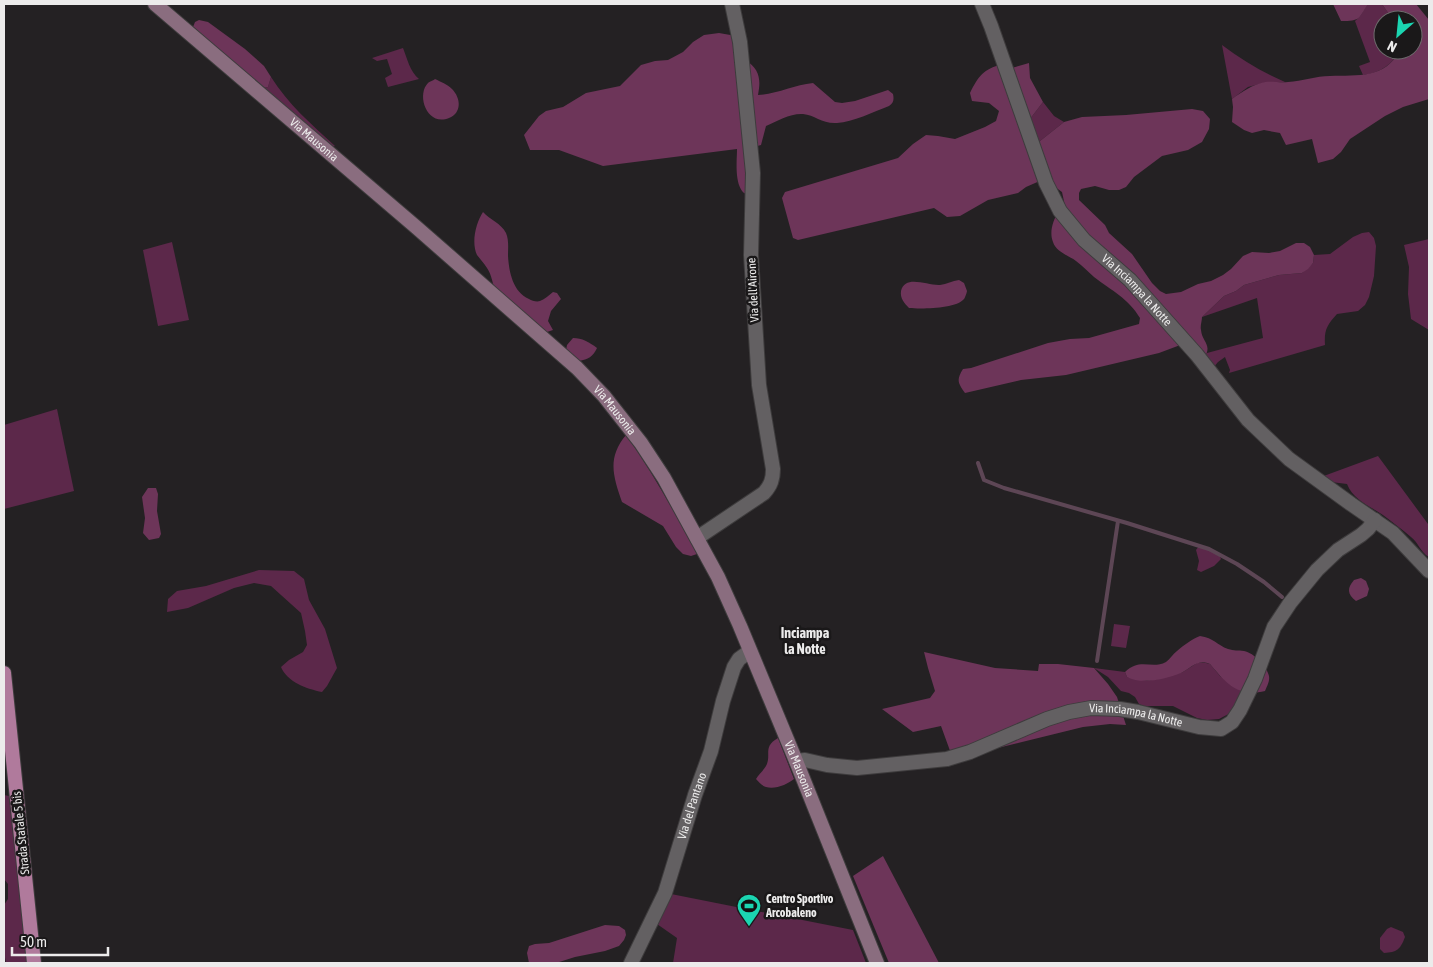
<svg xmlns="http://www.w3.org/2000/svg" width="1433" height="967" font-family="'Asap Condensed',sans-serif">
<rect width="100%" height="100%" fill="#242123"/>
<g fill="#5c284a">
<path d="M 1368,4 L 1382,4 L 1393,20 L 1383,20 L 1383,50 L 1400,50 C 1393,64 1380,73 1363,75 L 1359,66 L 1370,62 L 1355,21 C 1362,16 1363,10 1368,4 Z"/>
<path d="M 1222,45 C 1242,60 1262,72 1285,82 L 1267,82 L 1248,87 L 1232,99 Z"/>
<path d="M 403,48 C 407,58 410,72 419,79 L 388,87 L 385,78 L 392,74 L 387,59 L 377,61 L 372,58 Z"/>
<path d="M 271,77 C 288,104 311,124 335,146 L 331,147 L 263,88 L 268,87 Z"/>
<polygon points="1043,102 1054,116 1064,122 1035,145 1030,119"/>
<path d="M 1369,232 L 1374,238 L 1376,246 L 1374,276 L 1369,297 L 1365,305 L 1358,311 L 1337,314 C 1327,325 1324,330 1325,345 L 1229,373 L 1230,370 L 1225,357 L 1218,362 L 1213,368 L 1204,358 L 1207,353 L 1263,338 L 1257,298 L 1202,317 L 1224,296 L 1236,291 L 1244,285 L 1279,275 L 1302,273 L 1313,263 L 1314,255 L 1330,254 L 1353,237 L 1362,233 Z"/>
<polygon points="1429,239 1429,330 1411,319 1408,294 1409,267 1404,245"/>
<polygon points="172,242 189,320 158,326 143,250"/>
<polygon points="57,409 74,491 4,509 4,425"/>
<path d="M 1378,456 L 1428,524 L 1429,524 L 1429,557 C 1420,552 1419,543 1411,537 C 1402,529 1392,522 1383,515 C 1370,506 1353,500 1347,484 L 1331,482 L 1321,477 Z"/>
<path d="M 1199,546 C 1208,547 1218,550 1221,559 L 1214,566 L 1201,572 L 1197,570 L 1199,561 L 1196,550 Z"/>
<path d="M 259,570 L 294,571 L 304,579 L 309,600 L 325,629 L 337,668 L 327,686 L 322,692 C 307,689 287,682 281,667 L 289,660 L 303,652 L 307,645 L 305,631 L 301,613 L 271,586 L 254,583 L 234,588 L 188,608 L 167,612 L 168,599 L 177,591 L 206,586 Z"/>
<polygon points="1114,624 1130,626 1126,648 1111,646"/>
<polygon points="1197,663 1206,663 1210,664 1220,676 1242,692 1236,710 1219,719 1207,720 1197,718 1173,706 1144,706 1139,704 1135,697 1129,693 1121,691 1108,677 1094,668 1125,672 1127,677 1147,681 1158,679 1183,672"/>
<polygon points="4,795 9,796 27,963 6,963 4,952 4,905 8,899 8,884 4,879"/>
<polygon points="671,894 853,930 866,963 673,963 677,938 657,924"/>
<path d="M 1391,927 L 1403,932 L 1405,937 C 1400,950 1397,952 1384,953 L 1380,949 L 1380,938 L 1387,929 Z"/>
</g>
<g fill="#6d3559">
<path d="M 1333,4 L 1368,4 C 1358,19 1361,21 1341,21 Z"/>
<path d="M 1382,4 L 1416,4 L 1429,20 L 1429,99 L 1403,107 L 1385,116 L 1350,139 L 1341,152 L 1333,159 L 1318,163 L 1312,139 L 1286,145 L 1280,133 L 1264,130 L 1252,133 L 1244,130 L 1232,122 L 1233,107 L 1232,99 C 1243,91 1252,85 1265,82 C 1273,81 1281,83 1288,82 C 1302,81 1316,76 1330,76 C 1358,75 1385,79 1400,50 L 1413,50 L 1413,20 L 1393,20 Z"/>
<polygon points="199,20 208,22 245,49 264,66 271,77 268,87 263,88 193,27 195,22"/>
<path d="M 719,33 L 736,36 L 751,196 C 749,195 746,194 744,193 C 734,184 737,160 737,149 L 603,166 L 559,150 L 530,150 L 524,135 L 539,116 L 546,111 L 563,107 L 586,93 L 620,86 L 641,65 L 655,61 L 668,60 L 683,52 L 693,42 L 704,35 Z"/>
<path d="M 745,60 C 760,69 761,80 758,95 C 777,94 794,85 813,83 L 835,102 L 842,103 L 855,101 L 888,90 L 893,94 C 894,99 894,103 889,106 C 873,112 853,122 837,123 C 822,124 815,115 803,114 C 791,113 777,121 766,126 L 761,145 L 754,147 Z"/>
<polygon points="1029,63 1030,78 1043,102 1030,119 1008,69"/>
<path d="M 1002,64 L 1042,180 L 1026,187 L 1018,193 L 988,200 L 960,216 L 947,217 L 934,208 L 798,240 L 793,238 L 782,198 L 785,192 L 898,158 L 913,144 L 926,135 L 938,136 L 955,139 L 985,127 L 996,121 L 999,111 L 989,103 L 972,101 L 970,93 C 979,75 983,70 1002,64 Z"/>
<path d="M 435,79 C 441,82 447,84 452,89 C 461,98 462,113 449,118 C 427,127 416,95 428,83 C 429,82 434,80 435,79 Z"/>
<path d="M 1192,109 L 1203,111 L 1210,119 L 1209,129 L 1202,142 L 1188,150 L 1162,156 L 1134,177 L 1126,187 L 1119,190 L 1109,190 L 1095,186 L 1081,189 L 1079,193 L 1079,200 L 1105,225 L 1109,233 L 1132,254 L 1152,283 L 1160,291 L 1166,294 L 1181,292 L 1198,284 L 1211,281 L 1223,275 L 1231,269 L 1243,256 L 1252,252 L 1269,253 L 1280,251 L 1296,243 L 1304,243 L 1310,247 L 1314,255 L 1313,263 L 1308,269 L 1302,273 L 1279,275 L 1244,285 L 1236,291 L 1224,296 L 1202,317 C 1202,321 1200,326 1201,330 C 1202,342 1213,345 1204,358 L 1085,239 L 1065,206 L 1062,192 L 1048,182 L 1035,145 L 1064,122 L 1082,117 L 1126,115 Z"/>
<path d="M 483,212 C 490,220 501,223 506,233 C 509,240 508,248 508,256 C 509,272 513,292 529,299 C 532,301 537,302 540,301 C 545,299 549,295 553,292 L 557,293 L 561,299 L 551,311 L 548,321 L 553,330 L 547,332 L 494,287 C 492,280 491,274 487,268 C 484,263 480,259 477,255 C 471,242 476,223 483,212 Z"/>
<path d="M 1058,212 L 1183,344 L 1159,353 L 1066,375 L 1021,380 L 965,393 C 958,383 956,380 963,369 L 971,368 L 1048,343 L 1070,339 L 1089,338 L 1139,324 L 1140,318 C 1128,298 1112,291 1094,277 C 1088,272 1083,266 1076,261 C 1068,255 1056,252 1053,242 C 1049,232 1053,221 1058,212 Z"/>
<path d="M 959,280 L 964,283 L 967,291 C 967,292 965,298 964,299 C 956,309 921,309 909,308 C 904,303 900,298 901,291 C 905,274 928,286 940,285 C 947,284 952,281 959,280 Z"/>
<path d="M 573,338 C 582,338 589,342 597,348 C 593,357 588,359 579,361 L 566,350 L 567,345 Z"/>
<path d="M 626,435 C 653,473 675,513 697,554 L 691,556 L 683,554 L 676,547 L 663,526 L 622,502 C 613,476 607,458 626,435 Z"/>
<polygon points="148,488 156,488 158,494 157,511 161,534 159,538 149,540 143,533 145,518 142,497"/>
<path d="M 1361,578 L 1366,581 L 1369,589 L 1367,596 L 1356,601 C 1347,594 1347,588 1354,580 Z"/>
<path d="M 1200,636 C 1214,638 1217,645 1228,649 C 1234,651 1238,650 1244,651 C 1254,653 1267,666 1269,676 C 1270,681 1267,686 1265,691 C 1238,698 1226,683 1210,664 C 1197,659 1191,668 1181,673 C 1165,679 1142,685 1127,677 L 1125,672 C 1141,657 1151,670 1166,662 C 1170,659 1173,654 1177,651 C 1184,645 1192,639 1200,636 Z"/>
<polygon points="924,652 995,668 1038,671 1039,664 1058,664 1094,668 1108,684 1117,697 1126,725 1110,724 1083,727 953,759 941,726 913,732 882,709 930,698 935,691 928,668"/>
<path d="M 778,738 L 794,779 C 788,784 775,790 766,787 C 762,786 759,782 756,779 C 759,774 763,771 766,766 C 772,755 762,747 778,738 Z"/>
<polygon points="883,856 939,963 889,963 853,876"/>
<polygon points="605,925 619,926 625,930 626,935 624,940 619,946 605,951 575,957 556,963 529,963 527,953 529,946 535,944 549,943"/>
</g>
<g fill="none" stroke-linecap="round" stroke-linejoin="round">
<g stroke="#5d4655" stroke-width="4">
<polyline points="978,463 984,480 1004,488 1127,523 1209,549 1237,564 1264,582 1282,597"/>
<polyline points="1097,661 1118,521"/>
</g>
<defs>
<g id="minor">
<path id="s1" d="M 982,4 L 991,26 L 1046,183 L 1060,211 L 1084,240 L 1130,280 L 1197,355 L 1248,420 L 1289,459 L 1351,504 L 1393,533 L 1429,571"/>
<path d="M 697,538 L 764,493 C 771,485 773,479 773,469 L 759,385 L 751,255 L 753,173 L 740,42 L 732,4"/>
<path id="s2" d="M 796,761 L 805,760 L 827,765 L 857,768 L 947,759 L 970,752 L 1047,719 L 1069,712 L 1091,708 L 1120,709 L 1138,712 L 1199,727 L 1221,729 L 1232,722 L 1240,710 L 1255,679 L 1274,627 L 1290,603 L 1317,570 L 1338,550 L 1361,535 L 1368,529 L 1375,520"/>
<path id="s3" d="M 631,963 L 665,893 L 695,795 L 711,751 L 723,701 L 734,667 L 739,659 L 750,651"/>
</g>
<g id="secondary">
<path id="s4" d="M 155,4 L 416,227 L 577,368 L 604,396 L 641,443 L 664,478 L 718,577 L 740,626 L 796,761 L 877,963"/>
</g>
<polyline id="primary" points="4,673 34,963"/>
</defs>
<use href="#minor" stroke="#3e3c3d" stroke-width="16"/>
<use href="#secondary" stroke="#3e3c3d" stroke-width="16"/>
<use href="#primary" stroke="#3e3c3d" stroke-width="16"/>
<use href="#minor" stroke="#636062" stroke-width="14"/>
<use href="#secondary" stroke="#8a6d7f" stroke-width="14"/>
<use href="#primary" stroke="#b07a9c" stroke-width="14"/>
</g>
<defs>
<symbol id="stadium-pin" viewBox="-11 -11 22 30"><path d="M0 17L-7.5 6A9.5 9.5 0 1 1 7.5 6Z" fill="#1bd5b1" stroke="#1a1819"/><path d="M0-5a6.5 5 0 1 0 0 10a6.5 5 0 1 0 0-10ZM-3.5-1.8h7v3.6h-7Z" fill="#111"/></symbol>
</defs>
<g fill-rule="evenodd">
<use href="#stadium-pin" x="735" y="892" width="28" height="38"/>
</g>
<g text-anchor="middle" stroke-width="5" stroke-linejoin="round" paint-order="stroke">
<g font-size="12" fill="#ecebeb" stroke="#1a1819">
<text dy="4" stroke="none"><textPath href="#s4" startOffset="209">Via Mausonia</textPath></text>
<text transform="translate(753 290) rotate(-93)" y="4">Via dell'Airone</text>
<text dy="4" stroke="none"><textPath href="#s1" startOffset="332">Via Inciampa la Notte</textPath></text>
<text dy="4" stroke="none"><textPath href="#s4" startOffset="614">Via Mausonia</textPath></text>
<text dy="4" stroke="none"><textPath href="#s2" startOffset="351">Via Inciampa la Notte</textPath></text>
<text dy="4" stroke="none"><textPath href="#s4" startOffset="1019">Via Mausonia</textPath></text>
<text dy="4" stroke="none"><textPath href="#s3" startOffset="169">Via del Pantano</textPath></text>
<text transform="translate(21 833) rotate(-96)" y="4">Strada Statale 5 bis</text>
</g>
<g font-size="12" font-weight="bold" fill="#ecebeb" stroke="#1a1819" text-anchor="start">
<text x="766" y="903">Centro Sportivo<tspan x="766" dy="14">Arcobaleno</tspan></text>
</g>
<g font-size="14" font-weight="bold" fill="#ecebeb" stroke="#1a1819">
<text x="805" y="638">Inciampa<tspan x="805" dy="16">la Notte</tspan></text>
</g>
</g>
<rect width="1433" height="967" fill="none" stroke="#ecebeb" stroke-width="10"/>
<g transform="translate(1398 35) rotate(207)"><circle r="24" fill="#1a1819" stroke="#6e6c6d"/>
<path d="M0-4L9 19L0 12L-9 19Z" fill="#1bd5b1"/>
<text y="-8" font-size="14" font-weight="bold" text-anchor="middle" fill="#ecebeb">N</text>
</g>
<path d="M12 947v8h96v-8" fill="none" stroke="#ecebeb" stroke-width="2.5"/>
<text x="20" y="947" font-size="15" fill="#ecebeb" stroke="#1a1819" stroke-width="4" paint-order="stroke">50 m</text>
</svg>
